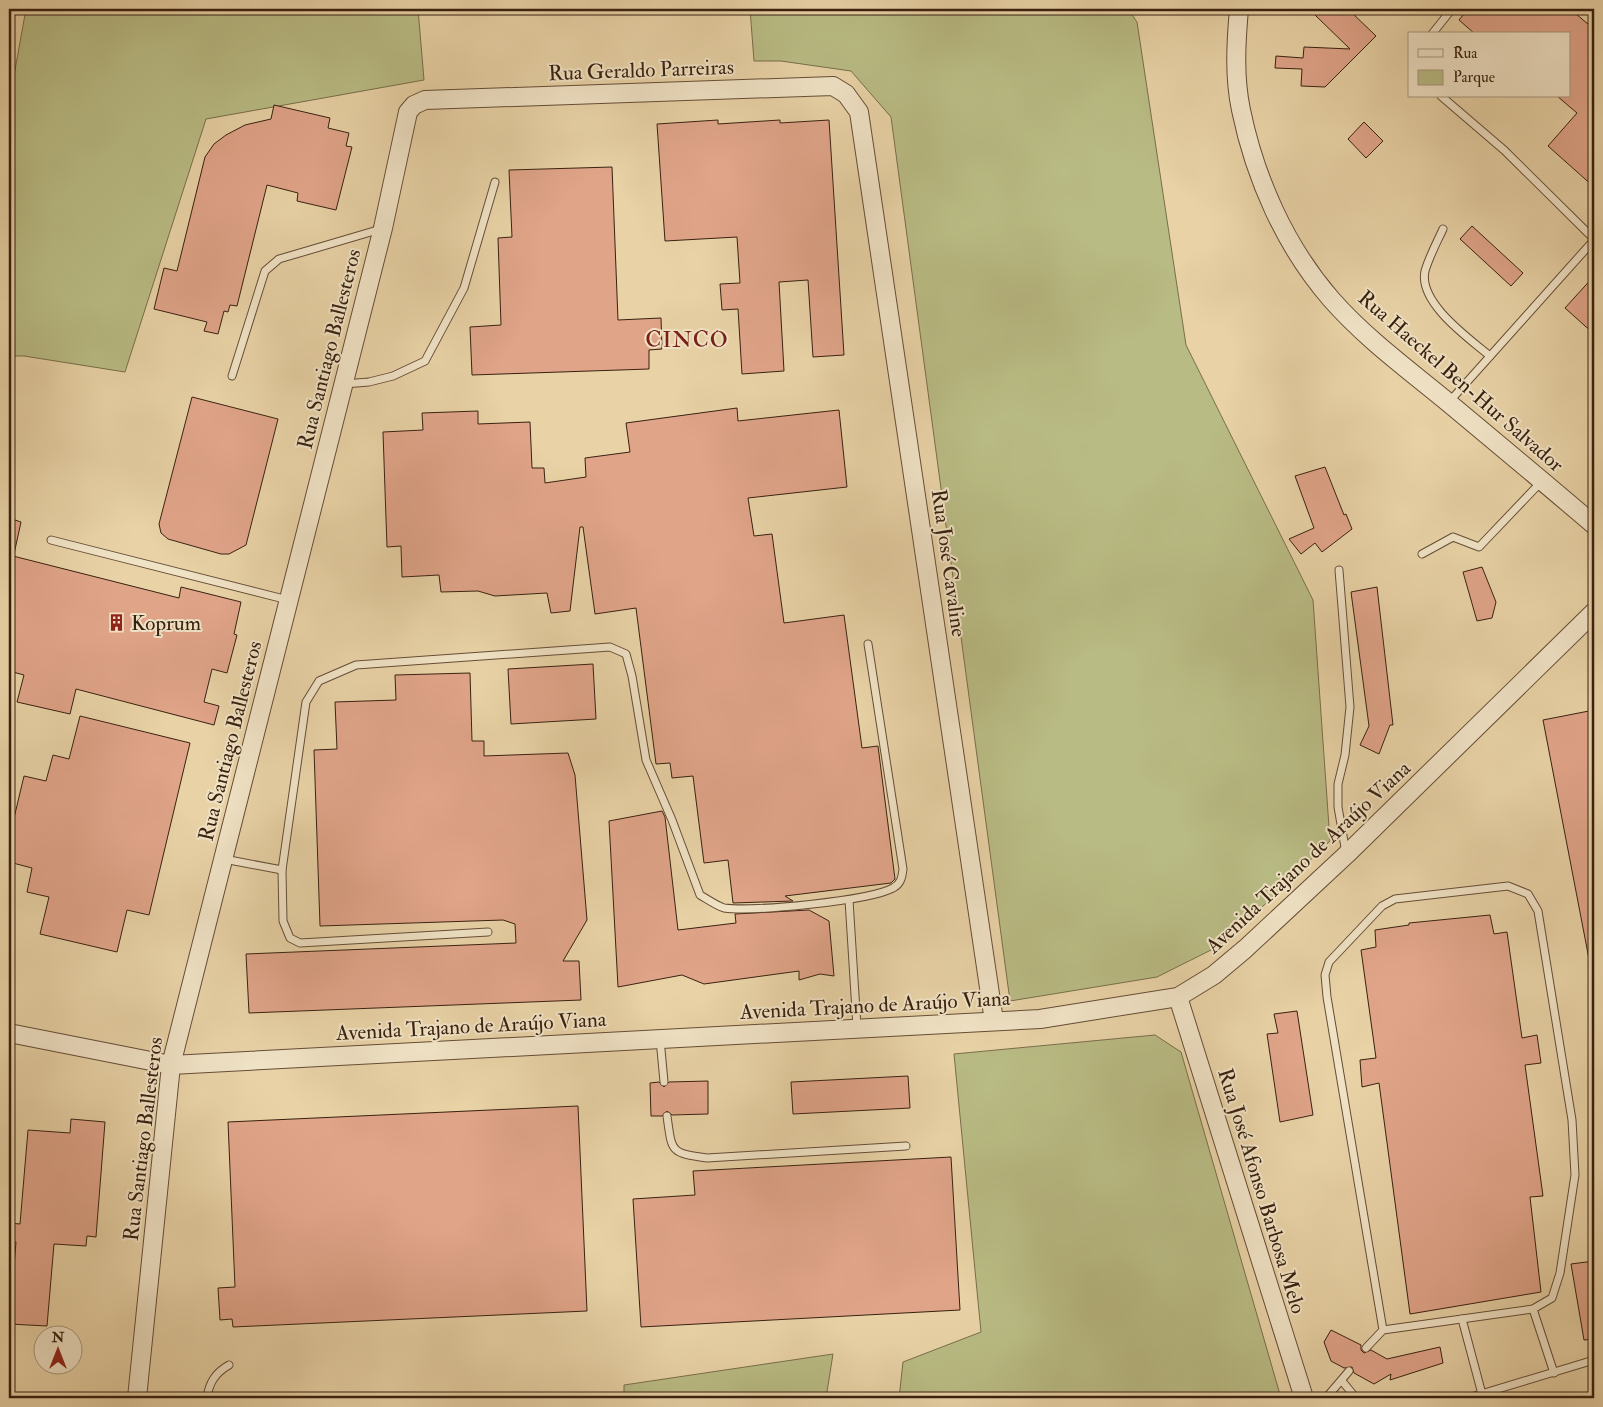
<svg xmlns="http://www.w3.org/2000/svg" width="1603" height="1407" font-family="'IM FELL Double Pica',serif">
<rect width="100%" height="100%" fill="#e8d2a6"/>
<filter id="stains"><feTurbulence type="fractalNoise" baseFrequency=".004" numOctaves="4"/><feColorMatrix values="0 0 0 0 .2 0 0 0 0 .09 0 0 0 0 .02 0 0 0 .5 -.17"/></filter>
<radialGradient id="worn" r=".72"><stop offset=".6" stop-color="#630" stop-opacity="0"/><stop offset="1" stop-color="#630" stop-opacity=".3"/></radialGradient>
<g fill="#b9bb84" stroke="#796e4a">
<polygon points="26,9 418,9 424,80 206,119 125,372 24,356 9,356 9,103"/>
<polygon points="750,9 1128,9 1137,22 1186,345 1313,600 1330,841 1225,943 1157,977 1010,1001 891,117 851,71 781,61 754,61"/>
<polygon points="1155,1035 1181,1052 1281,1398 899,1398 903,1362 981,1332 954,1054"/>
<polygon points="833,1354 826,1398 624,1398 624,1385"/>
</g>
<g fill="#e0a489" stroke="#392110">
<polygon points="1321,9 1348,9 1376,36 1325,87 1301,86 1302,69 1275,68 1276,56 1303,58 1304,47 1350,49 1315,15"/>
<polygon points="1468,9 1570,9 1594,29 1594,187 1548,146 1577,113 1557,96 1569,96 1569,34 1475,34 1459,20"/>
<polygon points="274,105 330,118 328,128 349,133 346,146 352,147 336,210 297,201 298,193 267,185 237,306 230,305 228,312 224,311 218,334 204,331 207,322 154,309 164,268 177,271 205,157 214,144 226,135 245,125 271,119"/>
<polygon points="718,120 718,124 780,120 780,123 829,120 844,355 813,357 808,280 779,282 784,371 742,374 738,309 722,310 720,284 740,283 737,237 665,241 657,124"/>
<polygon points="1364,122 1383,141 1366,158 1348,139"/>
<polygon points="612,167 618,320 661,318 662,349 649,350 649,369 472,375 470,327 501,325 498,238 512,237 509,170"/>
<polygon points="1472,226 1523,273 1511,286 1460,239"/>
<polygon points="1594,276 1594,334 1565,308"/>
<polygon points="192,397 278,419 246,545 229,554 221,554 168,539 161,533 159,524"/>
<polygon points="737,408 738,421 839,410 847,487 748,498 754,536 772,534 784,623 844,615 862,748 878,746 895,879 891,883 785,896 793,901 733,903 728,860 704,863 693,776 672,778 670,763 656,764 636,608 595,614 583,527 580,527 570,611 551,613 547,593 495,596 478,591 441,592 439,575 402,577 401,546 387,547 383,432 423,430 422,413 478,411 478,424 530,422 532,468 544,468 545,483 586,477 585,458 630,452 626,423"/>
<polygon points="1325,467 1344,515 1346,514 1352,529 1322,552 1315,543 1301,554 1289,539 1314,528 1295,476"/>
<polygon points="9,518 21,522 14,554 9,553"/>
<polygon points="9,555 179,598 181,587 241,602 234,634 237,635 227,673 212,669 204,702 219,706 214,725 76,689 70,714 17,702 24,675 9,671"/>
<polygon points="1482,567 1496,602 1492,618 1477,621 1463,572"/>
<polygon points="1377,587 1393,725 1390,725 1379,754 1360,745 1369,726 1351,592"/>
<polygon points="593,664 596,719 511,724 508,669"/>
<polygon points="470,673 472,741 484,741 484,756 568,753 575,775 587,920 563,961 579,961 581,1000 249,1013 246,954 516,943 515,924 503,920 320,926 314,750 337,749 335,702 396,700 395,675"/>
<polygon points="1594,710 1594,958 1589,959 1543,720"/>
<polygon points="80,716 190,743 149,915 127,910 117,952 40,934 49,897 27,892 32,868 9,862 9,839 24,776 46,781 53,755 69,759"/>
<polygon points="662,811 665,817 678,930 736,923 735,914 809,910 829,921 834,976 820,974 799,980 799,971 704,984 682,975 618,987 609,821"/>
<polygon points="1490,915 1494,934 1507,932 1522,1038 1537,1035 1541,1063 1525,1065 1543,1196 1530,1197 1541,1292 1410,1314 1379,1083 1362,1087 1360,1060 1376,1058 1361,950 1376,947 1375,930 1409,925 1409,923"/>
<polygon points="1297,1011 1313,1115 1280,1122 1267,1034 1278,1033 1274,1014"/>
<polygon points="908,1076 910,1108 793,1114 791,1082"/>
<polygon points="708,1081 708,1114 672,1115 667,1111 662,1116 651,1116 650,1083 659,1082 664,1087 669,1082"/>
<polygon points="578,1106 587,1311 233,1327 232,1319 220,1320 218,1288 235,1287 228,1122"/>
<polygon points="71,1119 105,1122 96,1237 87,1236 86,1246 54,1244 47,1326 9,1324 16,1242 9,1242 9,1223 20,1224 28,1130 70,1133"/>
<polygon points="951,1157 960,1310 641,1327 633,1199 695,1195 693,1171"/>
<polygon points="1594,1261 1594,1339 1584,1340 1571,1264"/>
<polygon points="1331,1330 1361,1345 1361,1350 1364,1353 1371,1350 1387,1359 1440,1347 1443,1363 1390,1380 1391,1374 1374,1384 1354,1373 1352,1367 1344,1368 1331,1361 1324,1342"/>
</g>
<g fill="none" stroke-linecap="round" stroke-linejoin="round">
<defs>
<g id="service">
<polyline points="1432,34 1452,9"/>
<polyline points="1441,96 1504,150 1594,239"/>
<path d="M 1443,229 C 1437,242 1429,257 1425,271 C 1418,303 1470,339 1490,356"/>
<polyline points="232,376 265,271 279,259 381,229"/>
<polyline points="344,384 369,382 393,376 425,361 464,288 495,182"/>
<polyline points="1449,402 1594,240"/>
<polyline points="51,540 288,600"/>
<polyline points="1422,554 1453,537 1479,547 1542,481"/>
<polyline points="1339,570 1350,707 1345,755 1338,784 1338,807 1346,853"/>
<polyline points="224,859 282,870"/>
<polyline points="849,900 857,1027"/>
<path d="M 488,932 L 300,943 L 290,938 L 283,921 L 282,870 L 306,702 L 319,681 L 356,665 L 610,647 L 626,654 L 632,676 L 646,760 L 672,820 L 700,895 C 707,899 717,906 724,908 C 752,912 869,901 893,888 C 901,884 902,877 903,869 L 868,644"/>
<polyline points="660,1039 664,1082"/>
<path d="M 667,1116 C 672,1152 670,1153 707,1158 L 906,1146"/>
<polyline points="1533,1309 1554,1373"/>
<polyline points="1462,1319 1482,1394"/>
<polyline points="1366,1348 1383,1330 1533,1309 1552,1298 1560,1273 1575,1175 1572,1120 1538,911 1528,894 1508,886 1395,899 1382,906 1329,962 1325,975 1327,997 1383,1330"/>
<polyline points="1342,1381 1356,1398"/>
<path d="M 207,1398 C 209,1383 215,1373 229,1365"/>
<polyline points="1326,1398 1349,1371"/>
<polyline points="1468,1398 1594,1360"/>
</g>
<g id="tertiary">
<path d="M 1239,9 C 1236,42 1234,77 1241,110 C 1255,178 1285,246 1331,299 C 1366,339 1409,370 1450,404 C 1498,444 1546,484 1594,525"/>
<polyline points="1178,997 1304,1398"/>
<polyline points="9,1033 171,1065 1040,1019 1178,997 1214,975 1245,949 1346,855 1594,612"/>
<polyline points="137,1398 171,1065 383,228 408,112 414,105 425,100 833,86 846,94 859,112 994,1021"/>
</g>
</defs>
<use href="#service" stroke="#654d36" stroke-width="9"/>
<use href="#tertiary" stroke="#654d36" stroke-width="20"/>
<use href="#service" stroke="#f0e2c5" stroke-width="7"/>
<use href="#tertiary" stroke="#f0e2c5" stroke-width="18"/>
</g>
<defs>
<symbol id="building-bare" viewBox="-9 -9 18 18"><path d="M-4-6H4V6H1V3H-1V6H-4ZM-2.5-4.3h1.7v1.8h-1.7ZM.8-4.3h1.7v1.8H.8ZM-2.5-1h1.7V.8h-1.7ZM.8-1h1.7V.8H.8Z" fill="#8f2418" stroke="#f0e2c5" stroke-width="2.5" paint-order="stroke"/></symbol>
</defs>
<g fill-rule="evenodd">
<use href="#building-bare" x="104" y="610" width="25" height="25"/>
</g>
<g text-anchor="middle" stroke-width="4" stroke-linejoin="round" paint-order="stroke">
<g font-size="21" fill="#392110" stroke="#f0e2c5">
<text transform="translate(641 70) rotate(-2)" y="7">Rua Geraldo Parreiras</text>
<text transform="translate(329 349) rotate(-76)" y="7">Rua Santiago Ballesteros</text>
<text transform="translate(1461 381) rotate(41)" y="7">Rua Haeckel Ben-Hur Salvador</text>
<text transform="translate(949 563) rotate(82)" y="7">Rua José Cavaline</text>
<text transform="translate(230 741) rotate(-76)" y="7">Rua Santiago Ballesteros</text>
<text transform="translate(1308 857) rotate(-43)" y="7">Avenida Trajano de Araújo Viana</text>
<text transform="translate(875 1005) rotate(-3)" y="7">Avenida Trajano de Araújo Viana</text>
<text transform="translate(471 1026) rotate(-3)" y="7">Avenida Trajano de Araújo Viana</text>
<text transform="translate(143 1139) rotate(-83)" y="7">Rua Santiago Ballesteros</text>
<text transform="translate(1262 1191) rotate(73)" y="7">Rua José Afonso Barbosa Melo</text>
</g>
<g font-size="21" fill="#392110" stroke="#f0e2c5" text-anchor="start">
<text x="131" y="630">Koprum</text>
</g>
<g font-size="22" letter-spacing="1" fill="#7a1f14" stroke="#f0e2c5">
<text x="687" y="347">CINCO</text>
</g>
</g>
<rect width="1603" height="1407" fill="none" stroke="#e8d2a6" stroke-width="30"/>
<rect x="10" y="10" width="1583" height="1387" fill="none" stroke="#392110" stroke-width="2.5"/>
<rect x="15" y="15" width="1573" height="1377" fill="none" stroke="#392110"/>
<rect x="1408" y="32" width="162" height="65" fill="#f0e2c5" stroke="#a7957d"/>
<rect x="1418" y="49" width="25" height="8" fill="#f0e2c5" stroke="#a7957d"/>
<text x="1453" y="58" font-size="15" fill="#392110">Rua</text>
<rect x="1418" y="70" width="25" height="15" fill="#b9bb84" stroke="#a7957d"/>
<text x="1453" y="82" font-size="15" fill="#392110">Parque</text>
<g transform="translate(58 1350)"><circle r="24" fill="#f0e2c5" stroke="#a7957d"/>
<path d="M0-4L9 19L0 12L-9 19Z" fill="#8f2418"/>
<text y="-8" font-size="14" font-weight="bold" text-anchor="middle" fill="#392110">N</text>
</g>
<rect width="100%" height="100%" filter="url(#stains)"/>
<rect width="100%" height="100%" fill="url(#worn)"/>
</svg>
